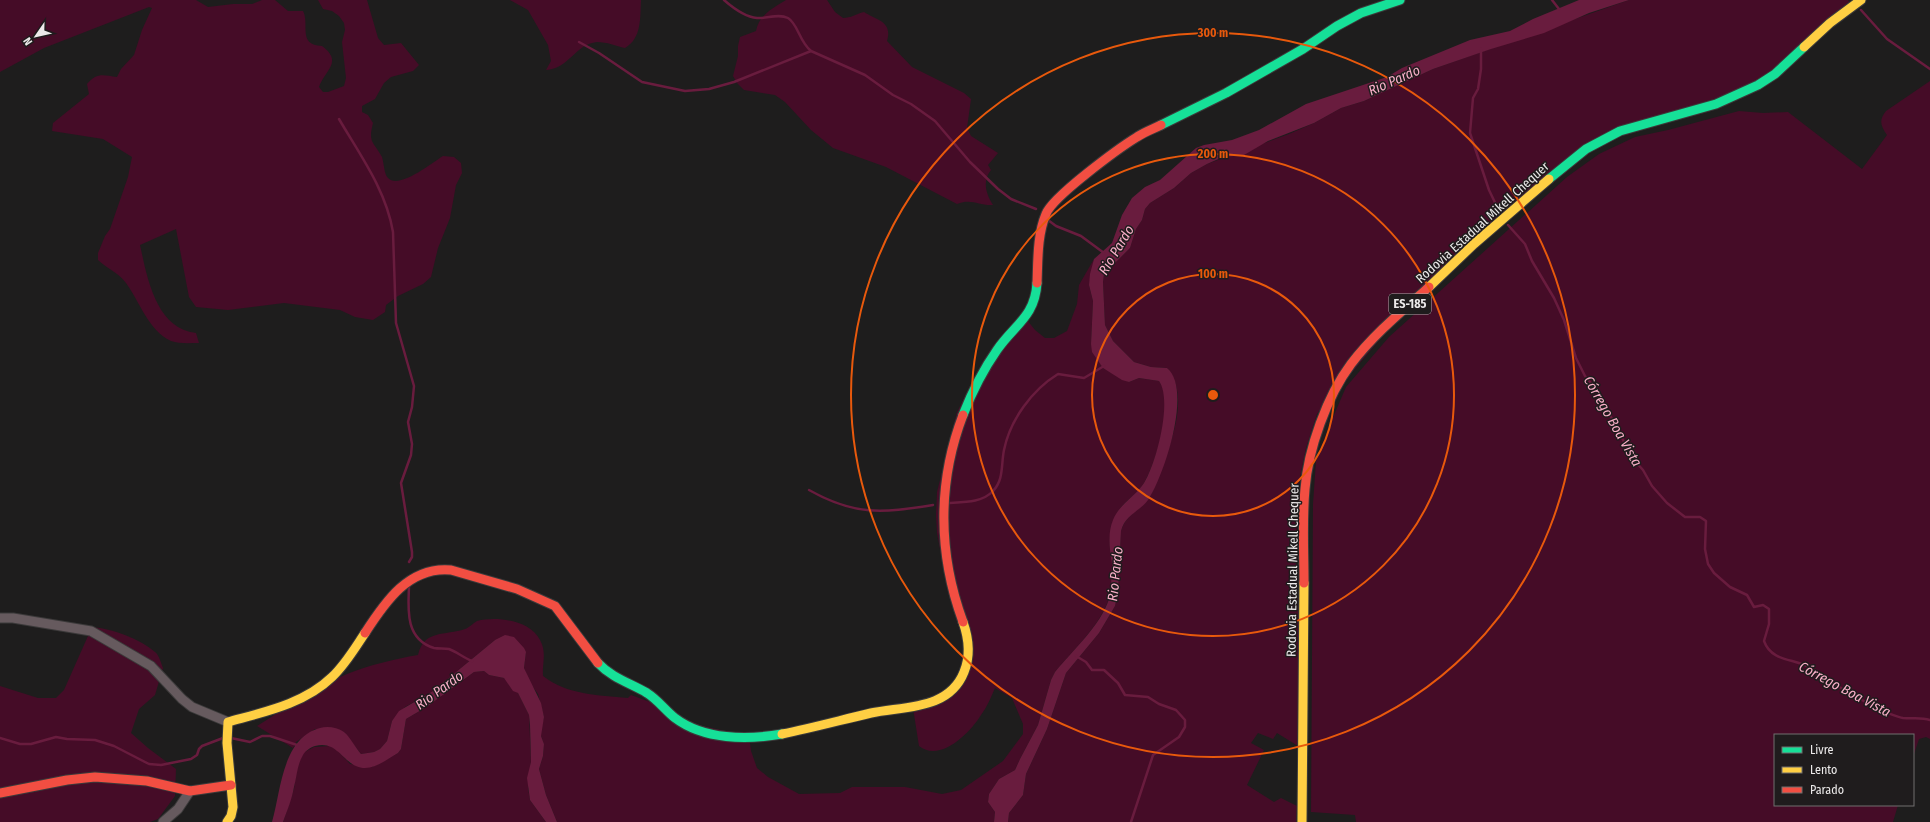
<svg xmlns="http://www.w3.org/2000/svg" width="1930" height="822" font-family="'Fira Sans Condensed',sans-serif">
<rect width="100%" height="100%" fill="#1e1d1d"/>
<g fill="#450c27">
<path d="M 0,0 L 196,0 L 208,7 L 233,4 L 252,4 L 262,0 L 275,0 L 288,11 L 303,11 C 310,24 297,45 322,46 C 344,62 324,71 319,87 L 323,92 L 328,92 L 344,86 L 346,78 L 342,42 L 345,30 L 344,23 L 339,16 L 332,11 L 323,9 L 318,0 L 367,0 L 378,38 L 384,45 L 401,43 L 419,65 L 413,71 L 391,77 L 384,83 L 375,99 L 362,106 L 362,112 L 368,115 L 373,123 C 368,143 373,141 382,157 C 384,163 384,174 388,178 C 399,190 433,162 443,156 L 454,157 L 461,163 L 462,173 L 456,185 L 450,218 L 438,248 L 431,277 L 423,284 L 398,296 L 386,305 L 385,312 L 373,320 L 355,317 L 340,310 L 284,303 L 228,310 L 196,307 L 189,297 L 176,229 L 140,245 C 147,277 156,329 196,333 L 199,343 C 190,343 179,344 171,341 C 148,330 140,302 126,283 C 118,272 107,269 98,260 L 98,253 L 105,236 L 110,229 L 128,177 L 132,157 L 103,139 L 52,131 L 53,123 L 89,94 L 87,84 C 97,72 103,75 117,77 L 121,69 L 134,55 L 142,30 L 152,8 L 149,7 L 44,48 L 0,72 Z"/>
<path d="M 510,0 L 641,0 C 640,18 642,38 625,48 C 616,46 607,42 597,42 C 575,44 569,69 546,70 L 551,61 L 548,45 L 528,10 Z"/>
<path d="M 786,0 L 827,0 L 835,12 L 843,18 C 851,18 856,14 864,12 C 876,20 893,21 887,41 L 912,67 L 964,93 L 971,99 L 967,128 L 971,136 L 998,153 L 988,165 L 991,170 C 982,181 986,194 993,205 C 979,206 972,198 957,204 L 886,167 L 833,148 L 811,130 L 785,102 L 775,95 L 744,90 L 737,83 L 733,76 L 738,56 L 738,46 L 740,37 L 756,31 C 759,15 773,8 786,0 Z"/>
<path d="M 1629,0 L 1848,0 L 1850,3 L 1757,85 L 1619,129 L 1422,289 L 1317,414 L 1306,448 L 1297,492 L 1296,565 L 1300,646 L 1298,746 L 1277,733 L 1273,739 L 1258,733 L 1251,743 L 1264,750 L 1247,785 L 1274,802 L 1281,798 L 1297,806 L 1296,822 L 1008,822 L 1009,813 L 1023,795 L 1026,774 L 1047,729 L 1066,673 L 1099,633 L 1115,606 L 1118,593 L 1121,531 C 1125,516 1138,511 1148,499 C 1154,491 1157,479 1161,469 C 1172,440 1190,395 1167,368 L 1151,367 L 1134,362 L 1113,341 L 1105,325 L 1103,282 L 1104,274 L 1130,248 L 1136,229 L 1142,220 L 1145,209 L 1150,203 L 1174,188 L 1191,173 L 1207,164 L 1289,134 L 1314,123 L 1341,108 L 1364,101 L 1433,69 Z"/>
<path d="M 1930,81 L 1930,739 L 1926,737 L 1919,739 L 1913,757 L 1913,735 L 1775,735 L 1775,805 L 1898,805 L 1893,822 L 1356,822 L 1355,815 L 1311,812 L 1313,504 L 1316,461 L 1328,429 L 1346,387 L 1389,337 L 1567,177 L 1599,154 L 1635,137 L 1668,130 L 1739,111 L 1763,113 L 1788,112 L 1862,169 L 1887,135 C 1880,125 1879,120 1886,111 Z"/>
<path d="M 1094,259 L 1089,285 L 1093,301 L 1091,344 L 1103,368 L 1129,382 L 1139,378 L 1159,381 C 1175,402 1156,462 1144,483 C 1137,495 1122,502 1116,515 C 1110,526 1109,538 1110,550 C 1110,554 1112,558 1112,562 C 1112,573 1112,588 1109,598 C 1101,625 1072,651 1055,672 L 1051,680 L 1038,725 L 1020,759 L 1015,770 L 999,779 L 989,794 L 988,802 L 995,812 L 994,822 L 557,822 L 546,795 L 539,769 L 543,756 L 544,744 L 541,736 L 541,729 L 544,717 L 538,694 L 530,683 L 524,668 L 526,652 L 495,640 L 433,691 L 405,707 L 392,721 L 387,741 L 380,749 L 374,752 L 361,754 L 344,732 L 315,729 L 296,742 L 293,748 L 257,726 C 286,708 315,687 347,674 C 370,665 394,659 418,655 C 424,629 445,636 465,629 C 469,628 473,623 477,621 C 497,616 530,620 540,640 C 547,653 542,663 543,676 C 567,695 598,695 628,698 L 631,695 L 650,702 L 670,719 L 749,736 L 751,751 L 757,768 L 768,777 L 799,794 L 840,793 L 852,787 L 905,787 L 942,794 L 961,790 L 1003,761 L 1023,734 L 1023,724 L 1012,698 L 995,688 C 991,697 987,707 981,715 C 970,733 940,763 919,746 L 913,708 L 952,685 L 961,670 L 966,650 L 948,592 L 937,533 L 936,515 L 937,492 L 957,412 L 971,385 L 1027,320 L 1035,330 L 1045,338 L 1054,338 L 1067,331 L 1077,304 L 1079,285 Z"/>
<path d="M 92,627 C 112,629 139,638 155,652 C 159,655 161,663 163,668 L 155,695 L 139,709 L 131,733 L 148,748 L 176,769 L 175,796 L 158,819 L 150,822 L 0,822 L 0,686 L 38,698 L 56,698 L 64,690 Z"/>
<polygon points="484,671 489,675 504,678 507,680 509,685 518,693 529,715 531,762 528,788 530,800 546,822 283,822 294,789 297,767 303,753 314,747 330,746 337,750 350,764 372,767 398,753 401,749 406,719 428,706 474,672"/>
</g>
<g fill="#691c3e">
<path d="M 1579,0 L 1629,0 L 1589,13 L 1544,33 L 1491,49 L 1433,69 L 1364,101 L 1341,108 L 1314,123 L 1268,141 L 1244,155 L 1223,157 L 1207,164 L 1191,173 L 1174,188 L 1150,203 L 1145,209 L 1142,220 L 1136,229 L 1130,248 L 1104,274 L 1103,282 L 1105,325 L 1113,341 L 1134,362 L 1151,367 L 1167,368 C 1193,389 1164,476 1148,500 C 1139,512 1125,515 1121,531 L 1118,593 L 1115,606 L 1099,633 L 1066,673 L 1047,729 L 1026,774 L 1023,795 L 1009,813 L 1008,822 L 994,822 L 995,812 L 988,802 L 989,794 L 999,779 L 1015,770 L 1020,759 L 1038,725 L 1051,680 L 1055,672 C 1072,651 1101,625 1109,599 C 1112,588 1111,576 1112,565 C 1112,560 1110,556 1110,550 C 1109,541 1109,529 1113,520 C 1119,504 1136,496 1144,483 C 1156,464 1173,401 1159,381 L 1139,378 L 1129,382 L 1122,380 L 1103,368 L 1092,352 L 1091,344 L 1093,301 L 1089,285 L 1090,274 L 1094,259 L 1112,243 L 1122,215 L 1132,198 L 1145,187 L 1160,180 L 1196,148 L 1204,145 L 1232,140 L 1259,130 L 1306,104 L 1387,77 L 1402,68 L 1470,40 L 1510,31 L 1533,19 Z"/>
<path d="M 505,635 L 514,637 L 524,648 L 526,652 L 524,668 L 541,703 L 544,717 L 541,736 L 544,744 L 543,756 L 539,769 L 546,795 L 557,822 L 546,822 L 530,800 L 527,778 L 531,762 L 530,725 L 529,715 L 518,693 L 513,691 L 504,678 L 489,675 L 484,671 L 474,672 L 428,706 L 406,719 L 401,749 L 398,753 C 389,758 377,768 365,768 C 344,768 339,739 315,746 C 311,747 305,751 303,755 C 297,765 297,776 294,787 C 292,799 287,811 283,822 L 272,822 C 281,791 282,738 320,728 C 327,726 337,727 344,732 C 350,737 355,747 361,754 L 374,752 L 380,749 L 387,741 L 392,721 L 399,711 L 433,691 L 495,640 Z"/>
</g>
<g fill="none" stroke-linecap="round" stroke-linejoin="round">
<g stroke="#691c3e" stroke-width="2.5">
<path d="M 724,0 C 732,7 745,17 757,18 C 767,19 778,13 788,18 C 798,24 799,41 811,51 L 865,75 L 893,95 L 911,104 L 935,121 L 970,162 L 998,189 L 1011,199 L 1036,209"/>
<polyline points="1552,0 1559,9"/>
<polyline points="1861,10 1887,39 1930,69"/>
<polyline points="579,42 599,53 642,82 685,91 709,89 734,82 811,51"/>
<polyline points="1481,49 1481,69 1478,89 1473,98 1470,133 1489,190 1500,213"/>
<path d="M 339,119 C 360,155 386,190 393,232 L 396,323 L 414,386 L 412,407 L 408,422 L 412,444 L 411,455 L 401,483 L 412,552 L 412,557 L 409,562"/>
<polyline points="1048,220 1056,226 1081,236 1104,253"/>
<path d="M 1508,225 L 1525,244 L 1532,261 L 1554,298 L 1564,320 L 1576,358 L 1585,376 L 1598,392 L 1633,459 L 1643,470 L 1652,486 L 1667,503 L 1685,517 L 1700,517 L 1706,521 L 1705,549 L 1708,564 L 1714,573 L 1730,587 L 1747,595 L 1754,607 L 1763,605 L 1769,609 L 1769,624 L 1764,641 C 1772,663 1796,658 1810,668 C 1813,669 1815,672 1817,674 L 1881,711 C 1889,713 1897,717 1903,718 C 1913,719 1921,717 1930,720"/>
<path d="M 809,490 C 855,516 882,513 933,505"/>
<path d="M 947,503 C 963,502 982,503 993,491 C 1004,480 1001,464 1004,450 C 1010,420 1032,390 1058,374 L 1084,378 L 1104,366"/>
<path d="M 409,587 C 408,609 405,639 434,648 C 439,649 444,648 449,649 C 457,652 464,658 472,661"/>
<polyline points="1076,656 1086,662 1092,670 1104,670 1118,683 1125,695 1148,697 1159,704 1176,710 1185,720 1185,727 1179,737 1153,755 1131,822"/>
<polyline points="0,738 20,744 31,744 56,737 67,739 95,740 114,746 149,764 161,765 191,759 197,755 199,749 202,746 223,738"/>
<polyline points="231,738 250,742 262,736 270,736 297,745"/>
</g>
<defs>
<g id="street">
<polyline points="0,618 13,618 91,631 151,666 182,699 192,707 228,722"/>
<polyline points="163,822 178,809 190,791"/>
</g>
<g id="fast">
<polyline points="1161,125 1226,93 1303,49 1337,26 1361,13 1400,0"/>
<polyline points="1549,179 1586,149 1620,131 1716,104 1758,85 1775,74 1804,47"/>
<path d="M 963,415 C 972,392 983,370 997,350 C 1014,325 1035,317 1037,283"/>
<path d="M 598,663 C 612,678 630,683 647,693 C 658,700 665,710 675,718 C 704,740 747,740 782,734"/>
</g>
<g id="slow">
<polyline points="1804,47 1830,23 1861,0"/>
<polyline points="1429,287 1474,244 1549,179"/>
<path d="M 782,734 C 812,728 841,720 871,713 C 905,706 949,710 964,672 C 971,655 969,639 963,622"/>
<path d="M 227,822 L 231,816 L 233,807 L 227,743 L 228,722 C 264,712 304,704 332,677 C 345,665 355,648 365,633"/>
<polyline points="1302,822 1304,583"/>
</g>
<g id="jam">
<path d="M 1037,283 C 1038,261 1037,235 1046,214 C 1052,197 1119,148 1137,137 C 1144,132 1153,129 1161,125"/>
<path d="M 1304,583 C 1304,552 1302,520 1305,489 C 1308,449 1327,396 1351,364 C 1373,335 1402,311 1429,287"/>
<path d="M 963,622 C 938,554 937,483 963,415"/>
<path d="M 365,633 C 385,602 409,566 451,570 L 517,589 L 555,606 L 598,663"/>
<polyline points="0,793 67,780 95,777 147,781 190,791 231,785"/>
</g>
</defs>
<use href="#street" stroke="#3b3a3a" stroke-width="11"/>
<use href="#fast" stroke="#3b3a3a" stroke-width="11"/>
<use href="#slow" stroke="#3b3a3a" stroke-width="11"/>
<use href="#jam" stroke="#3b3a3a" stroke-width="11"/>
<use href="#street" stroke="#665a5e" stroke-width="9"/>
<use href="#fast" stroke="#16e098" stroke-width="9"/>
<use href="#slow" stroke="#ffcf43" stroke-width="9"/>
<use href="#jam" stroke="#f24e42" stroke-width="9"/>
</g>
<g fill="none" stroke="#e8590c" stroke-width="2">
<circle cx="1213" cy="395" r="121"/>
<circle cx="1213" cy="395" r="241"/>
<circle cx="1213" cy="395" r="362"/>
</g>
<g text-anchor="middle" stroke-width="3" stroke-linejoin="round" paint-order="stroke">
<rect fill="#1f1c1d" stroke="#aeacac" stroke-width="1" x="1389" y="294" width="42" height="20" rx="3"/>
<g font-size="12" font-weight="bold" fill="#eceaea">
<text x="1410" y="308">ES-185</text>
</g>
<g font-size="13" fill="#eceaea" stroke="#1f1c1d">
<text transform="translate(1482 222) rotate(-42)" y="5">Rodovia Estadual Mikell Chequer</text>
<text transform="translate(1292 570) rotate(-89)" y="5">Rodovia Estadual Mikell Chequer</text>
</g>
<g font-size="14" font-style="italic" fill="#f9afc8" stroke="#1f1c1d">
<text transform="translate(1394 80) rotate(-24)" y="5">Rio Pardo</text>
<text transform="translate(1116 250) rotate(-59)" y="5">Rio Pardo</text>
<text transform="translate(1613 421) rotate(60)" y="5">Córrego Boa Vista</text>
<text transform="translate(1115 574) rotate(-84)" y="5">Rio Pardo</text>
<text transform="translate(1845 689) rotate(28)" y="5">Córrego Boa Vista</text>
<text transform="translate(439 690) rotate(-36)" y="5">Rio Pardo</text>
</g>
</g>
<circle cx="1213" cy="395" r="6" fill="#e8590c" stroke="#1f1c1d" stroke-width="2"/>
<g font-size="12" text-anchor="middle" font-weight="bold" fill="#e8590c" stroke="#1f1c1d" stroke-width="3" stroke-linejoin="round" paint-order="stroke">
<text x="1213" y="37">300 m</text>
<text x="1213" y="158">200 m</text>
<text x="1213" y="278">100 m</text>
</g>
<rect x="1774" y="734" width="140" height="72" fill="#1f1c1d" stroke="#716e6f"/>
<rect x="1782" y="747" width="20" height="6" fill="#16e098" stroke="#716e6f"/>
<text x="1810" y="754" font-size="12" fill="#eceaea">Livre</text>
<rect x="1782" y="767" width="20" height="6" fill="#ffcf43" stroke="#716e6f"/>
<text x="1810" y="774" font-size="12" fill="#eceaea">Lento</text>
<rect x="1782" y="787" width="20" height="6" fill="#f24e42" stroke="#716e6f"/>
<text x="1810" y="794" font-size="12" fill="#eceaea">Parado</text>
<g transform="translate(36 36) rotate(236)" stroke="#1f1c1d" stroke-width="3" paint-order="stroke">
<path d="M0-3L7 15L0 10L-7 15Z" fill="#eceaea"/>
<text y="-6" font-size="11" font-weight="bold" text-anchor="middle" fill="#eceaea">N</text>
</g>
</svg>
